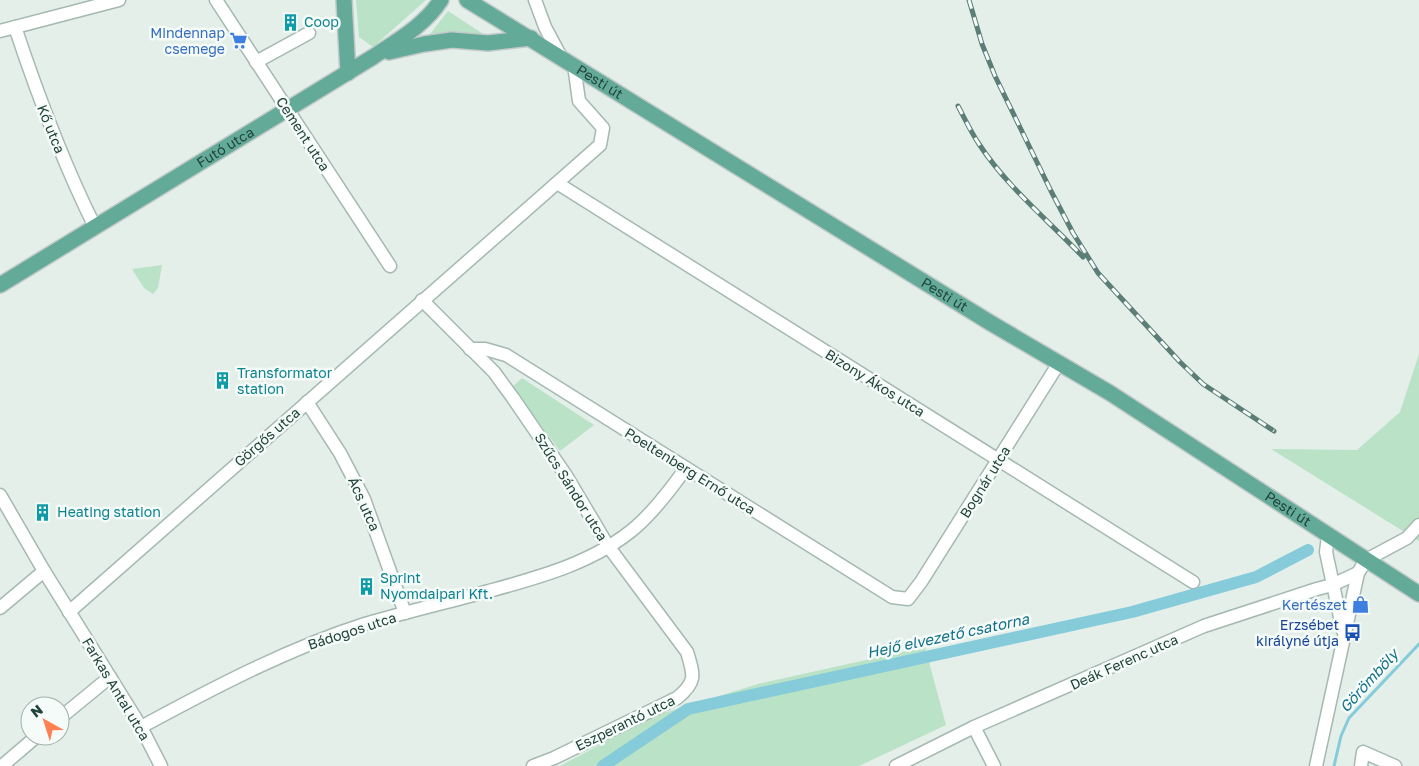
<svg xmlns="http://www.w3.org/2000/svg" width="1419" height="766" font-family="'Golos Text',sans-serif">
<rect width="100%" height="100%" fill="#e4efea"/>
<g fill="#bae2c6">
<polygon points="356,0 426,0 373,47 359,37"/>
<polygon points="448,11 491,39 427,38"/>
<polygon points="162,265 158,288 153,294 144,288 132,269"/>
<polygon points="1419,354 1419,541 1271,449 1357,450 1400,412"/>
<polygon points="522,378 594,425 560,451 512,387"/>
<polygon points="925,647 946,725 859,766 560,766 654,716 758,684"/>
</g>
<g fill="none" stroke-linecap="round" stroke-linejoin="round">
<polyline stroke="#85cbda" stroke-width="3" points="1334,766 1341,736 1349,718 1419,644"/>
<polyline stroke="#85cbda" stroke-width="12" points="603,766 688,709 1132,612 1256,577 1308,550"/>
<defs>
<g id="minor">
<polyline points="216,0 390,266"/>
<polyline points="535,0 545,27 561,57"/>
<path d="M 15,27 C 38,96 63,163 95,227"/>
<polyline points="0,31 119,0"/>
<polyline points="256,62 309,33"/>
<polyline points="557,183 1193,582"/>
<path d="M 422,300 L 494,372 L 513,398 L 567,477 L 608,546 L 687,652 C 694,675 697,682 677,698 L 554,758 L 533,766"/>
<polyline points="470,349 485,349 506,355 892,597 908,599 921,582 1059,363"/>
<polyline points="307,402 340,453 364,499 405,613"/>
<polyline points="0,495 44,571 141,727 161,766"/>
<polyline points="1328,536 1326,552 1343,631"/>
<polyline points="0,608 44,571"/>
<polyline points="69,612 600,145 603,128 579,101 574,65"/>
<polyline points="60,718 110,677"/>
<path d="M 141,727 C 213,688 287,649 365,624 C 406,612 448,602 489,591 C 540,577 596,562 637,526 C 656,509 671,489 686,468"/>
<polyline points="974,727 994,766"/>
<polyline points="2,766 37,736"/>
<polyline points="896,766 974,727 1204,626 1317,589 1332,585 1358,573"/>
<polyline points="1316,766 1358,573 1366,560 1407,538 1419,525"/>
<polyline points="1361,766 1363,752 1395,766"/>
</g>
<g id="major">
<polyline points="344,0 348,73"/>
<path id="s1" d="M 467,0 L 989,322 L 1110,393 L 1419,594"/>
<polyline points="389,52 424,44 452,40 488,43 531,38"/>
<path id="s2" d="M 0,285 L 373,57 C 398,40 424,26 441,0"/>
</g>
</defs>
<use href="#minor" stroke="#a5b8b2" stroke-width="15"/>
<use href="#major" stroke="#c1cac8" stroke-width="18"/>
<use href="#minor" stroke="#fff" stroke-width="12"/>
<use href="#major" stroke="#63aa99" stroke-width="15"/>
<defs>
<g id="rail">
<polyline points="969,0 982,44 995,76 1051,191 1073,233 1098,273 1180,362 1203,384 1274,431"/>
<path d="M 958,106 C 965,119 971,132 979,144 C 1007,187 1048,220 1083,257"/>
</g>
</defs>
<use href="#rail" stroke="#5b7e76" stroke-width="5"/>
<use href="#rail" stroke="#f5fbf8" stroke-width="3" stroke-dasharray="9" stroke-linecap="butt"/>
</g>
<defs>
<symbol id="building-bare" viewBox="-9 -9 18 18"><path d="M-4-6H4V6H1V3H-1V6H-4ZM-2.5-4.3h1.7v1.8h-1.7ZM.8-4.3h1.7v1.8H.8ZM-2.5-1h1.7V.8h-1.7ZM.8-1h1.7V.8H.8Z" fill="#0f9aa8" stroke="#f5fbf8" stroke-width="2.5" paint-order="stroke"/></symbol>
<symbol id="supermarket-bare" viewBox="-9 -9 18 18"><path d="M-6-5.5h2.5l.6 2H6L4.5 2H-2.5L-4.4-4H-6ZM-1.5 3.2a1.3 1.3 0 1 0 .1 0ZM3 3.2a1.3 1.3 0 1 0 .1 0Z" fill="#3f7fe0" stroke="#f5fbf8" stroke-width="2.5" paint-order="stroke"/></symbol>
<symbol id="shop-bare" viewBox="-9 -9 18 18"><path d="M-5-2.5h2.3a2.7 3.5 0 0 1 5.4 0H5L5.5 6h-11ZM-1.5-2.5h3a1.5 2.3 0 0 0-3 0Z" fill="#3f7fe0" stroke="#f5fbf8" stroke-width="2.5" paint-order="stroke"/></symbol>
<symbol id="bus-bare" viewBox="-9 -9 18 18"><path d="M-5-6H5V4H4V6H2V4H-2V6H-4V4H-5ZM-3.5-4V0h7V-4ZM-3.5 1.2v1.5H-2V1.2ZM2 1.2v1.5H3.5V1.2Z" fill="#1a4fb4" stroke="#f5fbf8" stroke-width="2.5" paint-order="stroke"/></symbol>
</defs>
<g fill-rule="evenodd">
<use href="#building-bare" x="278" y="10" width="25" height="25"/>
<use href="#supermarket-bare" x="226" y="28" width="25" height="25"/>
<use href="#building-bare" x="210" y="368" width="25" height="25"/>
<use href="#building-bare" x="30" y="500" width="25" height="25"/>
<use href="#building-bare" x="354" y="574" width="25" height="25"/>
<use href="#shop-bare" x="1348" y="592" width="25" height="25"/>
<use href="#bus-bare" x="1340" y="620" width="25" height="25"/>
</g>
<g text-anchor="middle" stroke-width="5" stroke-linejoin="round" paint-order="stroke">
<g font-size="14" fill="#0d838f" stroke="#f5fbf8" text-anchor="start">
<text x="304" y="27">Coop</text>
<text x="237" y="378">Transformator<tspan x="237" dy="16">station</tspan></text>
<text x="57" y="517">Heating station</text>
<text x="380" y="583">Sprint<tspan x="380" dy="16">Nyomdaipari Kft.</tspan></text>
</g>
<g font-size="14" fill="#366cbe" stroke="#f5fbf8" text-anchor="end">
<text x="225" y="38">Mindennap<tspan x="225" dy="16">csemege</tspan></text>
<text x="1347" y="610">Kertészet</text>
</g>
<g font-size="14" fill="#20433b" stroke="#f5fbf8">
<text dy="5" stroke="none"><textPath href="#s1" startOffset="156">Pesti út</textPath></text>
<text transform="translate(51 129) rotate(68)" y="5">Kő utca</text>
<text transform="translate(303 134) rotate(57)" y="5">Cement utca</text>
<text dy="5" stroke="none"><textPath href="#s2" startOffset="264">Futó utca</textPath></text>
<text dy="5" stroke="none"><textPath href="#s1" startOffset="561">Pesti út</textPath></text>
<text transform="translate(875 383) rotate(32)" y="5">Bizony Ákos utca</text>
<text transform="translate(267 437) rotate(-41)" y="5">Görgős utca</text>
<text transform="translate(690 471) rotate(32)" y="5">Poeltenberg Ernő utca</text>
<text transform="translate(985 482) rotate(-58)" y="5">Bognár utca</text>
<text transform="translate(571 487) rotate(58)" y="5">Szűcs Sándor utca</text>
<text transform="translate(364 504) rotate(66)" y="5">Ács utca</text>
<text dy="5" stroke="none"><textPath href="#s1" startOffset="966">Pesti út</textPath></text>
<text transform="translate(352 631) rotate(-18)" y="5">Bádogos utca</text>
<text transform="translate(1124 662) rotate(-24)" y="5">Deák Ferenc utca</text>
<text transform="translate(116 689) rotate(59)" y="5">Farkas Antal utca</text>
<text transform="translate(625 723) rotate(-26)" y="5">Eszperantó utca</text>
</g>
<g font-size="14" fill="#164399" stroke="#f5fbf8" text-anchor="end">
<text x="1339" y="630">Erzsébet<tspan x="1339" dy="16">királyné útja</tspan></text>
</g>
<g font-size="15" font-style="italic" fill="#127187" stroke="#f5fbf8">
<text transform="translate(948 636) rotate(-12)" y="5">Hejő elvezető csatorna</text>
<text transform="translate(1369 681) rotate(-48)" y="5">Görömböly</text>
</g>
</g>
<g transform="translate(45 721) rotate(321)"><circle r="24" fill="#f5fbf8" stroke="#a0b1ac"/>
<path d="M0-4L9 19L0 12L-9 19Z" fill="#ff8152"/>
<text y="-8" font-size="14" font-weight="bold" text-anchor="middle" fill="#20433b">N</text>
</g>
</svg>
